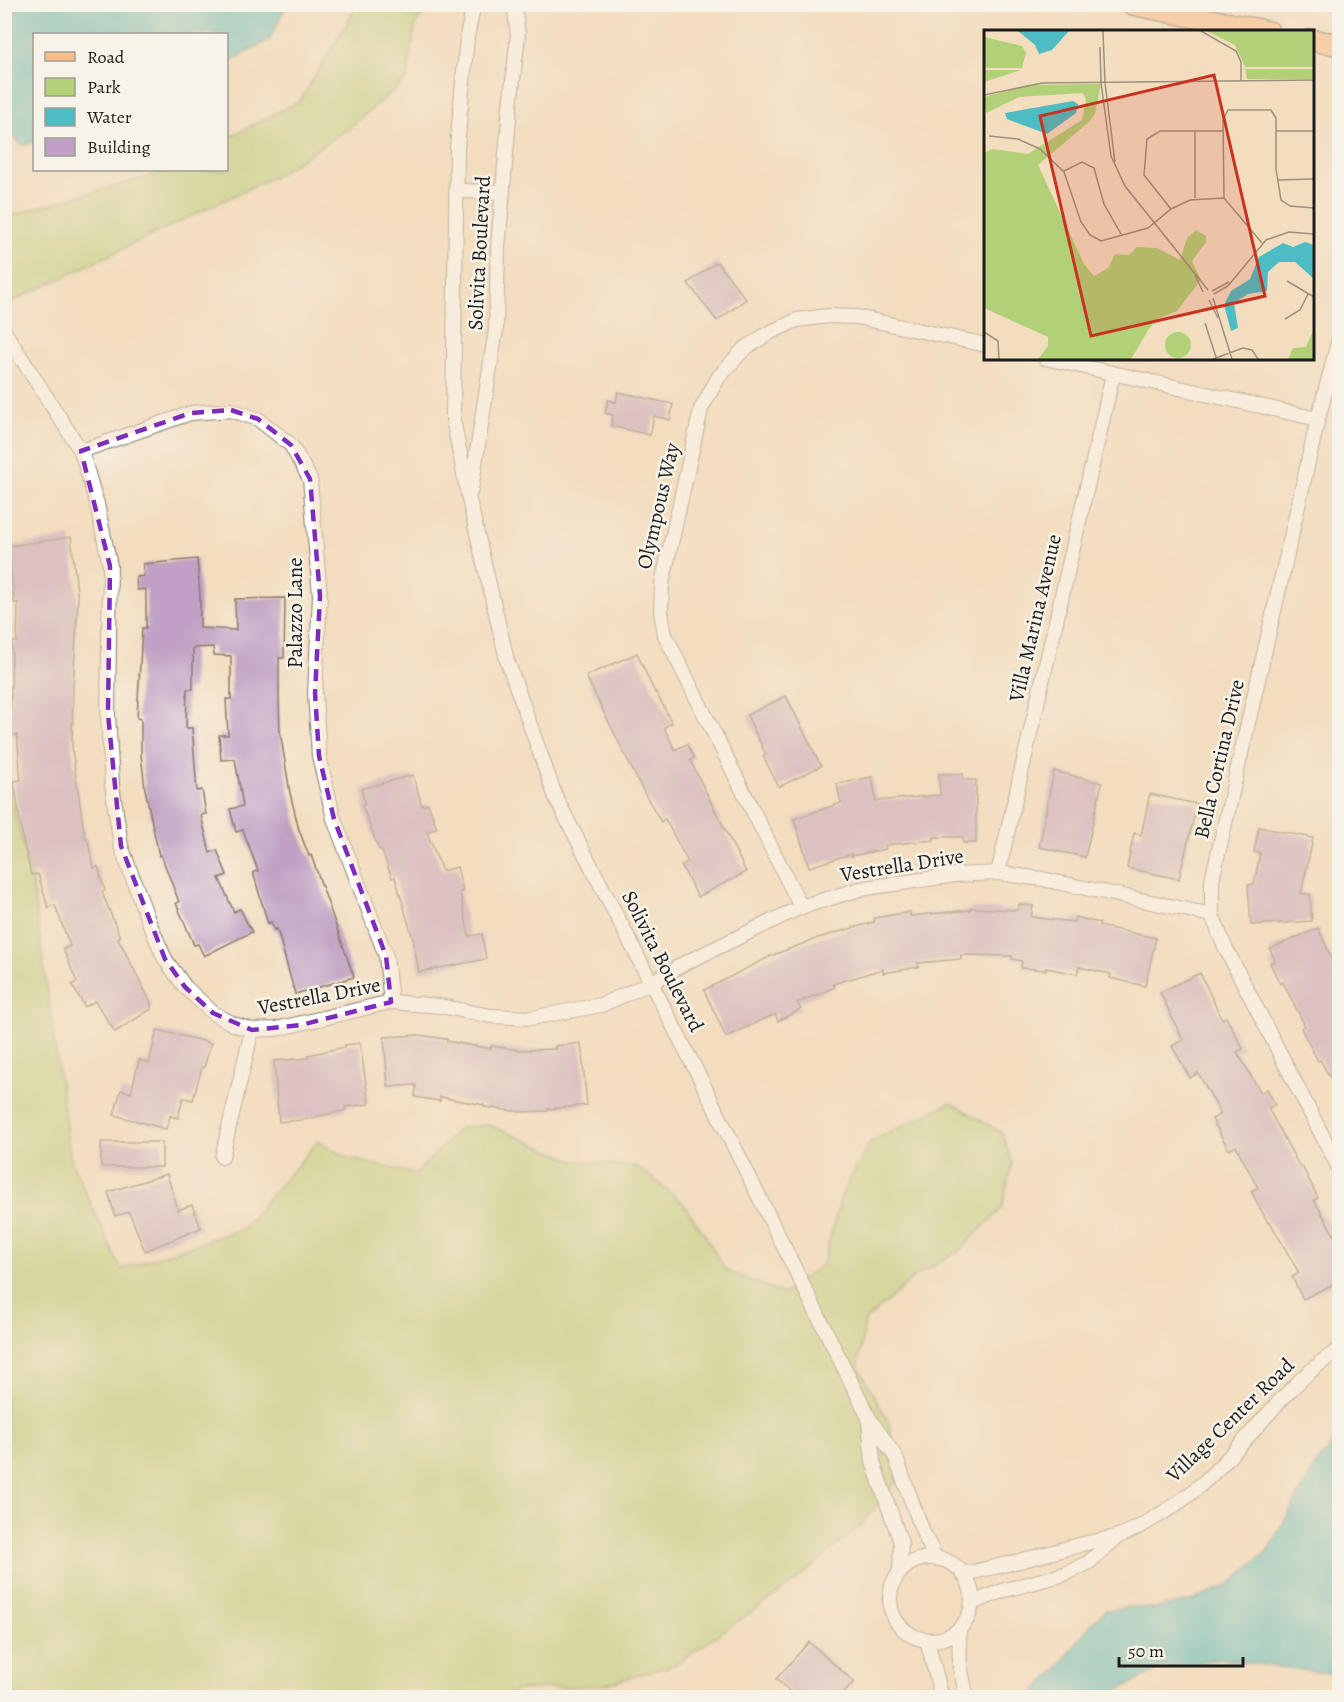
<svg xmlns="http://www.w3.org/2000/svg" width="1344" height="1702" font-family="Alegreya,serif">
<rect width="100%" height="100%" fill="#f7f3e8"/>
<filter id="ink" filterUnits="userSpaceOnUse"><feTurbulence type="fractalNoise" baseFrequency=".0167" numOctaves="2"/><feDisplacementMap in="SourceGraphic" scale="12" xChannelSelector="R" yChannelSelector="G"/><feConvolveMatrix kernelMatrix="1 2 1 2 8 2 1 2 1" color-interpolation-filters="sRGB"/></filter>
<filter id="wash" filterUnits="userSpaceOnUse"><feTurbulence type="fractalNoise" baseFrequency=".008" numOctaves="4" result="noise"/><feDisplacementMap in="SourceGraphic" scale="24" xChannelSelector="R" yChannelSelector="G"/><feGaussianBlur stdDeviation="1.35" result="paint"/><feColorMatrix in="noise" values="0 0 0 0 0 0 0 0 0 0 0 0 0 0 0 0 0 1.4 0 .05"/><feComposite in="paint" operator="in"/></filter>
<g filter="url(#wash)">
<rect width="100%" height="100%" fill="#f3ddbf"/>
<g fill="#b2d077" stroke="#67764a" stroke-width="1.5">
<polygon points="355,5 428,5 415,26 407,79 348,129 275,176 5,305 5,217 157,174 165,170 226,170 227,138 300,101 353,13"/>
<polygon points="4,768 31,876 71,1161 121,1269 242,1229 318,1141 348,1158 416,1174 461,1127 489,1125 575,1161 638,1167 682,1202 705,1235 725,1270 783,1294 823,1264 842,1194 870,1142 951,1102 1002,1133 1012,1163 1002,1208 959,1251 917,1275 865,1321 858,1366 889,1423 899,1478 861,1525 792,1584 674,1665 603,1685 516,1690 505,1698 5,1697"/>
</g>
<g fill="#4ebdc3" stroke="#356c70" stroke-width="1.5">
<polygon points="5,4 286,4 286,5 270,39 237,58 227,62 226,34 34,34 34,142 24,146 5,131"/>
<polygon points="1339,1436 1339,1675 1220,1659 1161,1668 1106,1697 1030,1697 1057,1669 1091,1624 1106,1610 1128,1607 1156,1608 1191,1601 1227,1586 1267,1552 1316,1465"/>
</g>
<g id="blocks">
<g fill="#c0a0c4">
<polygon points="717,262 746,299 717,321 688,283"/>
<polygon points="618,392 673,404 670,420 654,416 650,435 611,426 613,415 605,413 608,400 616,402"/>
<polygon points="71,537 78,601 73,687 72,749 85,838 87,838 94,868 98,867 105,891 102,892 120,937 118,938 151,1003 151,1009 115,1032 95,1001 85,1007 72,985 77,982 63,949 70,946 55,905 48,907 38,874 31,875 23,840 14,781 21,780 17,735 10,735 12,642 17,642 18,603 14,603 9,546"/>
<polygon points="197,559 200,595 200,628 236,630 235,599 285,598 284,658 279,658 279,701 280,731 290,793 299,830 309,856 311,855 354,977 295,994 277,929 274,930 271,922 268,924 253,872 258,871 243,830 236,832 230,809 243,806 235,759 221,760 219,735 228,735 226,699 231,699 231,656 214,655 213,647 193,648 193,689 187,689 186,728 192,728 197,791 202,790 206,814 201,815 210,853 217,850 227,875 219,878 234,912 240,909 252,932 204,956 198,944 194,945 176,903 179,902 161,855 159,856 145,789 141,754 141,719 137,718 142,628 146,628 146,589 137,590 136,577 144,576 143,564"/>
<polygon points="637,653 655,693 656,692 672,723 664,727 675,750 687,744 694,758 690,760 746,872 698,897 681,865 688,862 665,819 661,822 640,785 586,676"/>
<polygon points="786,696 821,766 779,787 763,756 766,755 747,715"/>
<polygon points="1054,771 1102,783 1085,857 1039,847"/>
<polygon points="939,774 963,774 963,780 976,780 976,843 963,843 963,837 934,837 934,840 885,845 886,849 851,856 851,854 809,867 794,819 841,803 837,784 872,777 876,801 940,795"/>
<polygon points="413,775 422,806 428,804 437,828 427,832 442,871 457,867 463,891 460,892 469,936 482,934 486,959 419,972 413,939 395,877 392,878 381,849 379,850 362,805 365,804 361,789"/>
<polygon points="1150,794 1197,804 1179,879 1127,868 1134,833 1141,835"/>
<polygon points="1259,827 1313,838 1301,894 1310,894 1312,921 1251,925 1248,885 1254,884 1260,853 1254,852"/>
<polygon points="1019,904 1033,906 1031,917 1074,922 1075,917 1100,923 1099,926 1156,938 1145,986 1110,978 1111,974 1079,967 1077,974 1046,968 1046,970 1021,968 1022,961 1012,959 1012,956 961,955 961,959 918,963 919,967 883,973 883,969 833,984 835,987 797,1003 801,1009 778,1021 775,1014 726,1037 704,990 773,955 818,938 874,922 874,918 910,912 910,916 970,910 970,908 1018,910"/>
<polygon points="1318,928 1340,977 1340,1095 1320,1060 1318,1061 1301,1028 1305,1026 1283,982 1280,984 1270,963 1275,961 1270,949"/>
<polygon points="1200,973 1222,1019 1226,1017 1243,1049 1237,1052 1261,1093 1267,1089 1275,1105 1268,1108 1300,1167 1302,1166 1318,1198 1314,1200 1340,1245 1340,1281 1303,1299 1292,1277 1299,1273 1270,1222 1268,1223 1251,1191 1258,1188 1236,1146 1229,1150 1212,1119 1221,1114 1198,1073 1190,1078 1172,1046 1183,1040 1160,992"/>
<polygon points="157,1030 211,1043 204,1068 202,1067 193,1100 183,1098 178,1118 170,1116 166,1129 114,1115 121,1090 131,1093 139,1060 149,1063"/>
<polygon points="418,1035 447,1039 447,1041 491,1049 491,1046 520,1050 556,1049 555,1046 581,1043 587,1105 548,1109 548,1111 521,1112 484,1107 484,1105 440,1097 440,1101 415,1097 416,1085 388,1087 384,1037"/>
<polygon points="360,1043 369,1104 345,1107 346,1110 301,1120 279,1122 274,1061 309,1058 308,1055 345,1047 345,1045"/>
<rect x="101" y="1142" width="61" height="25"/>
<polygon points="167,1174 178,1210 192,1205 201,1228 145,1251 129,1212 115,1216 108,1192"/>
<polygon points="809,1642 854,1682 840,1698 829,1698 821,1691 815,1698 797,1698 776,1679"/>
</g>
</g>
</g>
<g filter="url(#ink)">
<use href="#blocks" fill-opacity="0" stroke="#887c6e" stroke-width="1.5"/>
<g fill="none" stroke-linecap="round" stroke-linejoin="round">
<defs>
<g id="minor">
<polyline points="474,4 467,37 457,148 453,419 470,504 507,660 556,798 700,1078 869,1418 895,1456 923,1532 936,1559"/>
<polyline points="456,191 503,192"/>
<polyline points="4,331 81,451 97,504 110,566 108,714 112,785 121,846 148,920 165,959 185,987 213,1013 233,1024 252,1030 276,1029 391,1002 440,1006 491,1016 531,1018 601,1005 651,983 683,964 801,907 860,889 955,875 998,873 1042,879 1212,915"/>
<polyline points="1340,335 1318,419 1212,880 1212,915 1225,947 1340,1170"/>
<polyline points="1045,358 1318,419"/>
<polyline points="81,451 191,413 231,410 258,419 291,445 310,479 320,596 315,693 319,756 334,819 386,956 391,1002"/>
<polyline points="471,490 496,329 498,248 510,106 518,35 514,4"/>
<polyline points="998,873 1113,374"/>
<polyline points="801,907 665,635 661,612 662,584 701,409 718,378 744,349 769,333 797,320 828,316 857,317 986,345"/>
<polyline points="222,1157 252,1030"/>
<polyline points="869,1421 873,1462 901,1543 900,1570"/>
<circle cx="931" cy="1599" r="41"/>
<path d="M 963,1574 C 1003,1566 1043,1555 1083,1544 C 1094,1541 1107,1540 1118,1536 C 1138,1530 1180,1503 1196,1489 C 1247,1446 1283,1385 1340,1349"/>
<polyline points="972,1603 1005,1590 1065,1574 1088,1563 1116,1538"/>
<polyline points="959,1630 960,1666 967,1698"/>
<polyline points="927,1640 942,1698"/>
</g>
<g id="primary">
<polyline points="1132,4 1269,32"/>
<polyline points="1312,40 1340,45"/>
</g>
</defs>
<use href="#minor" stroke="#887c6e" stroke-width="16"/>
<use href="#primary" stroke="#887c6e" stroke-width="24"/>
<use href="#minor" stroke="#fff" stroke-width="14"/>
<use href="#primary" stroke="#fabc8b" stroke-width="21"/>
</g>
</g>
<path d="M0 0H1344V1702H0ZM 231,410 L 258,419 L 291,445 L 310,479 L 320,596 L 315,693 L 319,756 L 334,819 L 386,956 L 391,1002 L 301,1025 L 252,1030 L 213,1013 L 185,987 L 165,959 L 121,846 L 108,714 L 110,566 L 81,451 L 191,413 Z" fill="#f3ddbf" fill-opacity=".55" fill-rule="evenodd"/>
<path fill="none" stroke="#7b2cbf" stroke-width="4.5" stroke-dasharray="12 8" stroke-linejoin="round" d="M 231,410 L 258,419 L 291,445 L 310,479 L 320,596 L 315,693 L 319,756 L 334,819 L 386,956 L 391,1002 L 301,1025 L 252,1030 L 213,1013 L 185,987 L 165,959 L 121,846 L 108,714 L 110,566 L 81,451 L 191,413 Z"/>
<g text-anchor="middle" stroke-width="5" stroke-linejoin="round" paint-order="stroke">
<g font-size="21" fill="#1c1c1c" stroke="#f7f3e8">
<text transform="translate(479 253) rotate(-87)" y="7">Solivita Boulevard</text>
<text transform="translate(658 506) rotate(-77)" y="7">Olympous Way</text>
<text transform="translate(295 613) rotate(-90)" y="7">Palazzo Lane</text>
<text transform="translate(1035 618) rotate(-77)" y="7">Villa Marina Avenue</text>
<text transform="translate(1219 759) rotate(-77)" y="7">Bella Cortina Drive</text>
<text transform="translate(902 865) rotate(-9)" y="7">Vestrella Drive</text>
<text transform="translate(663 961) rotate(63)" y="7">Solivita Boulevard</text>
<text transform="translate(319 996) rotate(-11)" y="7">Vestrella Drive</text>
<text transform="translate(1230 1420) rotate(-44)" y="7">Village Center Road</text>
</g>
</g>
<g transform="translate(984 30)">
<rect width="330" height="330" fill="#f3ddbf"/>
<path d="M 223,1 L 330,1 L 330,37 L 261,37 L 251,15 ZM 0,7 L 38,16 L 42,23 L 38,38 L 0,38 ZM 261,39 L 330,39 L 330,49 L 263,49 ZM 0,40 L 37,40 L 0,52 ZM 117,54 L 111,84 L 105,92 L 54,135 L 100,234 L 110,246 L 124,238 L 131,224 L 145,225 L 153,217 L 173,218 L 196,230 L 203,208 L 212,200 L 222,206 L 222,212 L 208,231 L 217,250 L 193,281 L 173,289 L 165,299 L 147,329 L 54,329 L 64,316 L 64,307 L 0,278 L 0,123 L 9,119 L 44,124 L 98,90 L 102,70 L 99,63 L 35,67 L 2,83 L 0,67 L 44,55 ZM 330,299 L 330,329 L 304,329 L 309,318 L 322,317 ZM181 315a13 13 0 1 1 26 0a13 13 0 1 1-26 0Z" fill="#b2d077"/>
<path d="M 34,1 L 85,1 L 68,20 L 55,24 L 51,15 ZM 89,71 L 94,74 L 92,83 L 63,104 L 23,89 L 21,83 ZM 321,212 L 330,215 L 330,249 L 311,232 L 295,232 L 284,242 L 283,261 L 264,264 L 250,273 L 254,298 L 247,301 L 240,275 L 247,261 L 266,249 L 275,227 L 299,213 L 309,217 Z" fill="#4ebdc3"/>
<path fill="none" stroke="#9d907e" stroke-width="1.5" d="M 119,1 L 121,53M 217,1 L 252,21 L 257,32 L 257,51M 116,17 L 117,53M 117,53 L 127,126 L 141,156 L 224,260M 121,53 L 131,132M 0,65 L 58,53 L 330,50M 211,101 L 211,168M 292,101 L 330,101M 5,106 L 34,109 L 56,119 L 80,142 L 97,192 L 106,205 L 117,211 L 164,198 L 187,179 L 206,170 L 240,168M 80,141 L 98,132 L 110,138 L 120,174 L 137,204M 293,150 L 330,149M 187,179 L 160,145 L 163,109 L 176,101 L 239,101M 278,213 L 240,168 L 239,90 L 244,80 L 287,80 L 292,88 L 292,139 L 297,170 L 306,176 L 330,178M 211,245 L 219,262M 303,251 L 330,267M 228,261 L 245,252M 230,264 L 244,256 L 282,210 L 305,202 L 330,204M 229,268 L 248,329M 225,270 L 234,288M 301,289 L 316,280 L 324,264M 221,293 L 232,327M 0,302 L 14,311 L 15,329M 229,329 L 259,318 L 268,320 L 274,329"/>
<path fill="#c8321e" fill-opacity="0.15" stroke="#c8321e" stroke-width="3" d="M 230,45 L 281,266 L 107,306 L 56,86 Z"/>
<rect width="330" height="330" fill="none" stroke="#1c1c1c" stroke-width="3"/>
</g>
<rect width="1344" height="1702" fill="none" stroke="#f7f3e8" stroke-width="24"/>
<rect x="33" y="33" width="195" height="138" fill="#f7f3e8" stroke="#9f9d96" stroke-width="1.5"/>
<rect x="45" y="52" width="30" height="9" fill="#fabc8b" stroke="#9f9d96" stroke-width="1.5"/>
<text x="87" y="63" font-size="18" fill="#1c1c1c">Road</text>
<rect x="45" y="78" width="30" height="18" fill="#b2d077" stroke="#9f9d96" stroke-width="1.5"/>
<text x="87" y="93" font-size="18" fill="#1c1c1c">Park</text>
<rect x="45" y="108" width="30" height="18" fill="#4ebdc3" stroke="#9f9d96" stroke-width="1.5"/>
<text x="87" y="123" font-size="18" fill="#1c1c1c">Water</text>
<rect x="45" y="138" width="30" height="18" fill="#c0a0c4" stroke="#9f9d96" stroke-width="1.5"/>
<text x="87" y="153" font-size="18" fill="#1c1c1c">Building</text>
<path d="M1119 1657v9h124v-9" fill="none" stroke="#1c1c1c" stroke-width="3"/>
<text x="1128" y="1657" font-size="18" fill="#1c1c1c" stroke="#f7f3e8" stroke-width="4.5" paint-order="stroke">50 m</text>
</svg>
